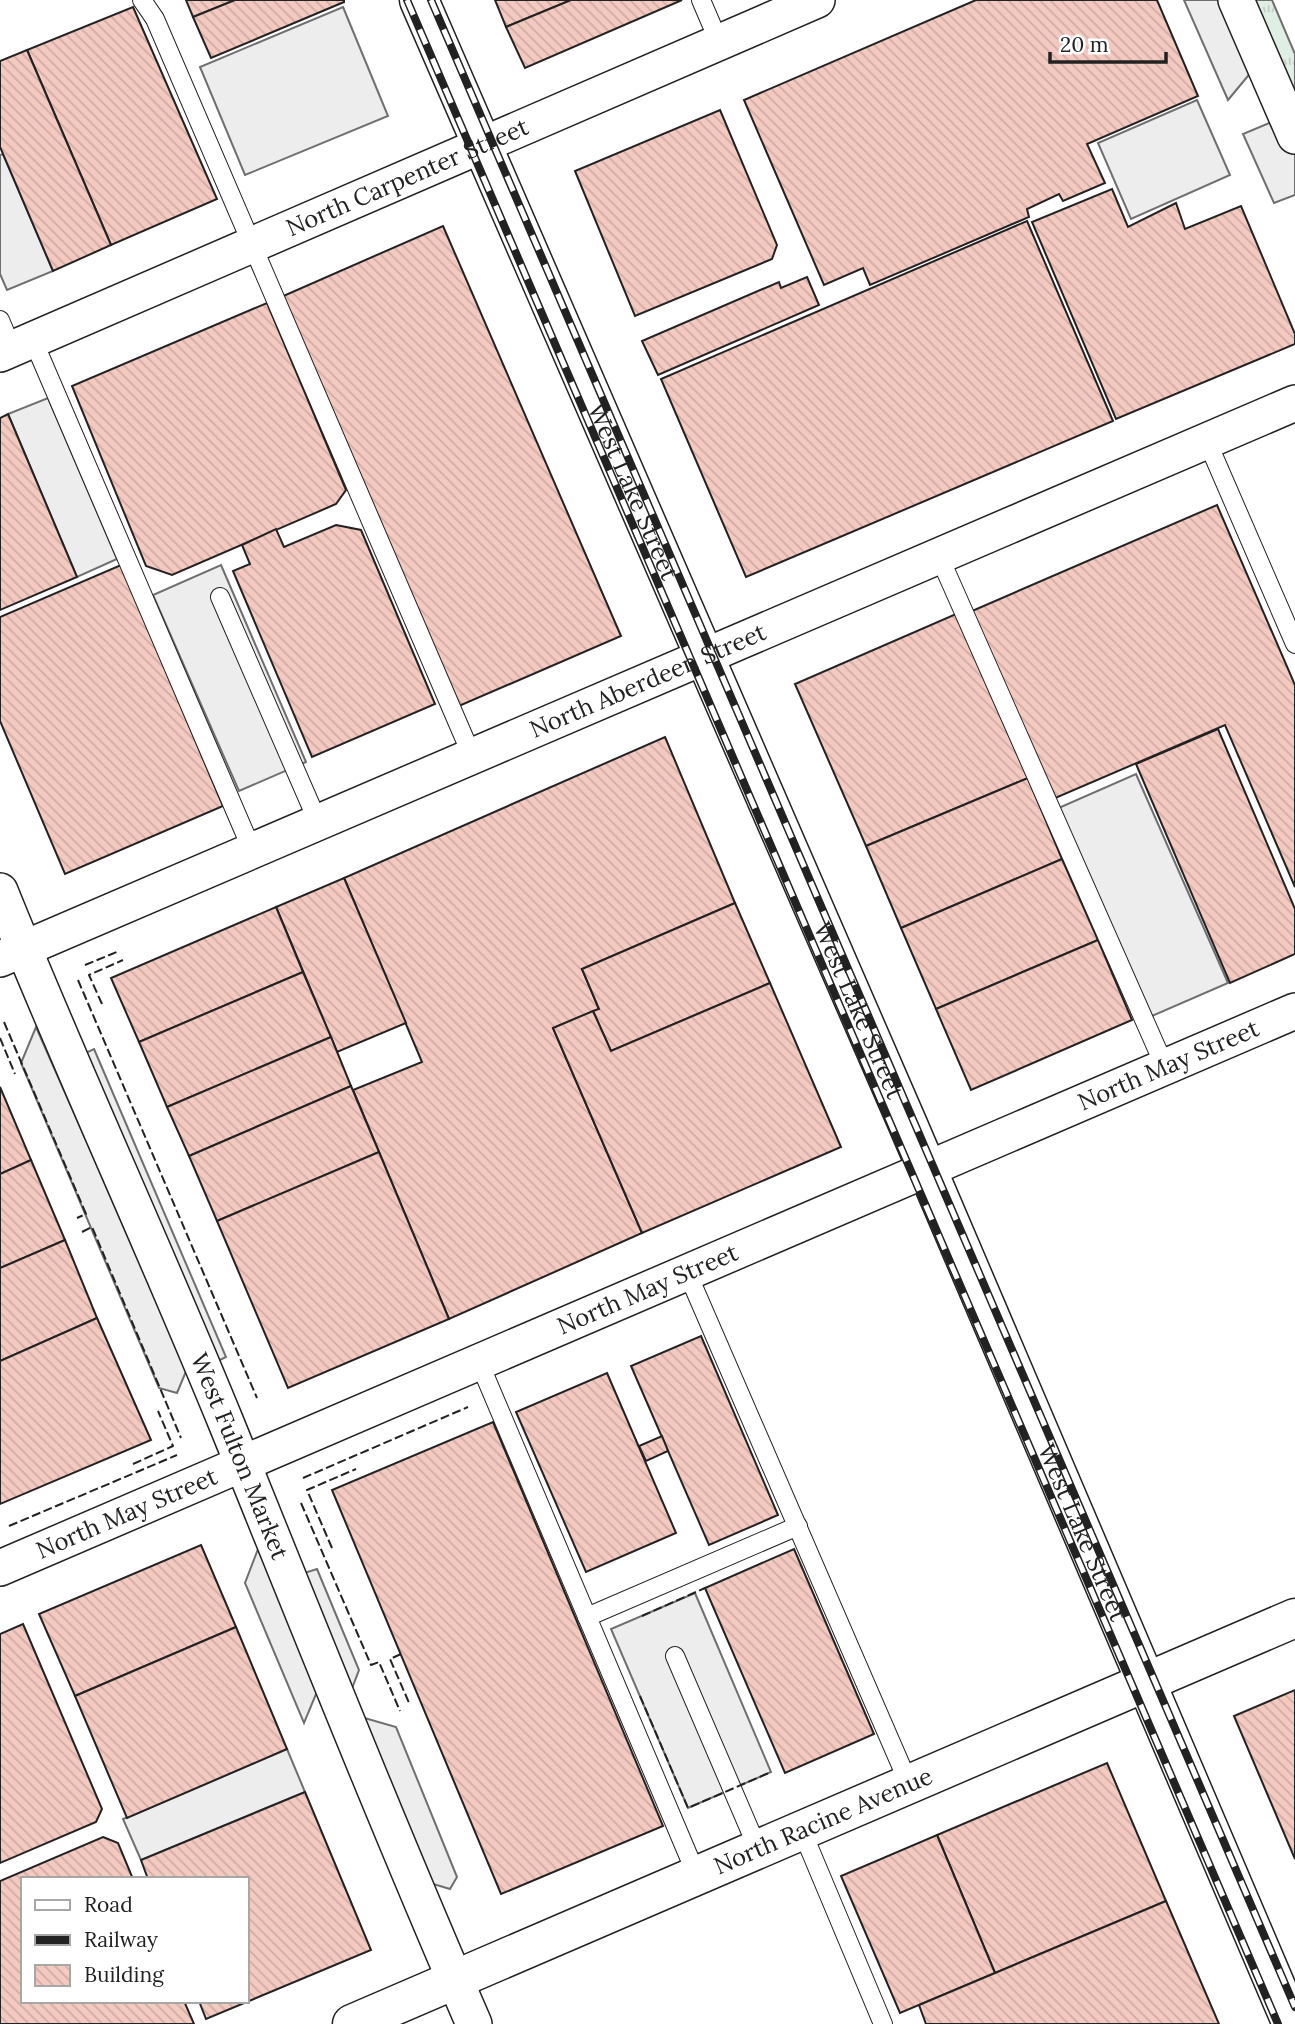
<svg xmlns="http://www.w3.org/2000/svg" width="1295" height="2024" font-family="Lora,serif">
<defs>
<pattern id="grass-tufts" width="24" height="20" patternUnits="userSpaceOnUse" patternTransform="scale(1.75)"><rect width="24" height="20" fill="#e0efe3"/><path d="M3 7l-1-3M5 7V3M7 7l1-3M15 17l-1-3M17 17v-4M19 17l1-3" fill="none" stroke="#c0cdc2"/></pattern>
<pattern id="building-back-hatch" width="6" height="6" patternUnits="userSpaceOnUse" patternTransform="scale(1.75)"><rect width="6" height="6" fill="#f3c9c0"/><path d="M-1 5l2 2M0 0l6 6M5-1l2 2" fill="none" stroke="#d0aca5"/></pattern>
</defs>
<rect width="100%" height="100%" fill="#fff"/>
<polygon fill="url(#grass-tufts)" stroke="#6f6f6f" stroke-width="2" points="1255,0 1272,0 1295,54 1295,92"/>
<g fill="#ededed" stroke="#6f6f6f" stroke-width="2">
<polygon points="1184,0 1236,0 1262,59 1228,100"/>
<polygon points="343,7 388,116 245,175 200,67"/>
<polygon points="1197,100 1230,175 1131,219 1098,143"/>
<polygon points="1286,116 1295,136 1295,195 1274,203 1243,134"/>
<polygon points="3,154 53,271 7,290 0,274 0,155"/>
<polygon points="48,398 117,559 77,577 8,414"/>
<polygon points="221,565 306,762 239,791 153,595"/>
<polygon points="1136,774 1228,983 1145,1019 1054,810"/>
<polygon points="36,1027 187,1369 177,1393 159,1388 21,1063"/>
<polygon points="94,1049 226,1357 212,1364 81,1055"/>
<polygon points="258,1549 319,1687 304,1723 245,1583"/>
<polygon points="317,1569 359,1670 351,1691 301,1574"/>
<polygon points="695,1593 771,1772 688,1808 611,1629"/>
<polygon points="361,1717 396,1727 457,1877 450,1889 423,1881"/>
<polygon points="287,1749 305,1792 141,1860 123,1819"/>
</g>
<g fill="url(#building-back-hatch)" stroke="#222" stroke-width="2">
<polygon points="186,0 235,0 193,17"/>
<polygon points="235,0 344,0 344,2 211,58 193,17"/>
<polygon points="495,0 571,0 506,27"/>
<polygon points="571,0 682,0 525,68 506,27"/>
<polygon points="976,0 1157,0 1198,96 1087,144 1105,183 1063,201 1059,194 1027,209 1029,217 870,285 863,268 824,285 744,100"/>
<polygon points="133,7 217,199 111,245 27,50"/>
<polygon points="27,50 111,245 53,271 0,147 0,61"/>
<polygon points="720,110 777,245 772,259 635,316 575,171"/>
<polygon points="1112,189 1128,227 1176,203 1185,229 1241,206 1295,334 1295,344 1116,419 1032,222"/>
<polygon points="1027,221 1113,421 746,577 661,379"/>
<polygon points="443,226 621,636 459,706 281,297"/>
<polygon points="807,277 819,305 658,375 642,341 779,282 781,288"/>
<polygon points="267,303 346,490 336,504 172,575 146,566 72,386"/>
<polygon points="8,414 77,577 0,610 0,418"/>
<polygon points="1217,505 1295,685 1295,887 1225,725 1053,799 972,611"/>
<polygon points="336,525 361,530 435,704 312,757 233,571 250,564 242,545 276,529 284,547"/>
<polygon points="121,565 223,806 65,874 0,721 0,617"/>
<polygon points="956,614 1028,778 866,846 795,684"/>
<polygon points="1218,729 1295,909 1295,954 1230,983 1136,764"/>
<polygon points="665,737 735,903 582,969 599,1009 553,1028 642,1233 449,1319 353,1090 422,1062 344,878"/>
<polygon points="1028,778 1062,859 901,928 866,846"/>
<polygon points="1062,859 1098,940 936,1009 901,928"/>
<polygon points="344,878 406,1023 337,1052 276,907"/>
<polygon points="735,903 770,983 611,1051 593,1011 599,1009 582,969"/>
<polygon points="276,907 303,972 139,1042 111,978"/>
<polygon points="1098,940 1132,1020 971,1090 936,1009"/>
<polygon points="303,972 331,1037 167,1107 139,1042"/>
<polygon points="770,983 841,1147 642,1233 553,1028 593,1011 611,1051"/>
<polygon points="331,1037 351,1086 189,1156 167,1107"/>
<polygon points="351,1086 379,1152 217,1221 189,1156"/>
<polygon points="0,1087 31,1160 0,1174"/>
<polygon points="379,1152 449,1319 288,1388 217,1221"/>
<polygon points="31,1160 65,1240 0,1268 0,1174"/>
<polygon points="65,1240 97,1318 0,1361 0,1268"/>
<polygon points="97,1318 151,1440 0,1504 0,1361"/>
<polygon points="701,1336 778,1515 709,1545 631,1366"/>
<polygon points="607,1373 676,1533 586,1572 516,1412"/>
<polygon points="493,1422 663,1826 501,1894 332,1490"/>
<polygon points="662,1436 668,1451 646,1461 639,1446"/>
<polygon points="201,1545 236,1627 75,1696 39,1614"/>
<polygon points="794,1549 874,1734 785,1773 705,1588"/>
<polygon points="23,1624 102,1809 96,1822 0,1863 0,1634"/>
<polygon points="236,1627 287,1749 127,1818 75,1696"/>
<polygon points="1295,1690 1295,1859 1234,1716"/>
<polygon points="1107,1763 1166,1901 995,1973 937,1835"/>
<polygon points="305,1792 371,1950 206,2019 199,2001 247,2001 247,1879 148,1879 141,1860"/>
<polygon points="937,1835 995,1973 900,2013 841,1876"/>
<polygon points="103,1837 118,1843 133,1879 23,1879 23,2001 184,2001 194,2024 0,2024 0,1881"/>
<polygon points="1166,1901 1219,2024 926,2024 919,2005"/>
</g>
<g fill="none" stroke-linecap="round" stroke-linejoin="round">
<defs>
<g id="service">
<polyline points="142,0 155,19 472,756"/>
<polyline points="701,0 719,42"/>
<polyline points="0,320 12,349"/>
<polyline points="33,340 252,850"/>
<polyline points="1207,441 1295,644"/>
<polyline points="939,556 1165,1067"/>
<polyline points="220,597 318,822"/>
<polyline points="687,1272 909,1784"/>
<polyline points="479,1362 697,1876"/>
<polyline points="587,1617 798,1526"/>
<polyline points="675,1656 758,1849"/>
<polyline points="802,1831 883,2024"/>
</g>
<g id="minor">
<polyline points="1236,0 1295,136"/>
<path id="s1" d="M 0,354 L 817,0"/>
<path id="s2" d="M 0,891 C 72,1070 154,1246 227,1425 C 308,1625 388,1826 474,2024"/>
<path id="s3" d="M 0,959 L 1295,403"/>
<path id="s4" d="M 0,1568 L 1295,1011"/>
</g>
<g id="tertiary">
<path id="s5" d="M 352,2024 L 1295,1618"/>
</g>
<g id="secondary">
<path id="s6" d="M 419,0 L 909,1127 L 1292,2024"/>
</g>
</defs>
<use href="#service" stroke="#222" stroke-width="20"/>
<use href="#minor" stroke="#222" stroke-width="38"/>
<use href="#tertiary" stroke="#222" stroke-width="41"/>
<use href="#secondary" stroke="#222" stroke-width="41"/>
<use href="#service" stroke="#fff" stroke-width="18"/>
<use href="#minor" stroke="#fff" stroke-width="35"/>
<use href="#tertiary" stroke="#fff" stroke-width="38"/>
<use href="#secondary" stroke="#fff" stroke-width="38"/>
<defs>
<g id="rail">
<polyline points="407,0 1278,2024"/>
<polyline points="431,0 1295,2007"/>
</g>
</defs>
<use href="#rail" stroke="#222" stroke-width="8"/>
<use href="#rail" stroke="#fff" stroke-width="5" stroke-dasharray="16" stroke-linecap="butt"/>
<g stroke="#222" stroke-width="2" stroke-dasharray="9 3.5" stroke-linecap="butt">
<polyline points="85,965 119,951"/>
<polyline points="78,980 257,1398"/>
<polyline points="102,1004 89,975 123,960"/>
<polyline points="4,1022 86,1214 77,1218"/>
<polyline points="0,1038 15,1074"/>
<polyline points="82,1232 92,1227 181,1438"/>
<polyline points="133,1464 173,1446 158,1411"/>
<polyline points="303,1478 468,1407"/>
<polyline points="301,1503 371,1665 379,1662 400,1711"/>
<polyline points="9,1526 177,1455"/>
<polyline points="332,1548 307,1490 356,1469"/>
<polyline points="642,1616 705,1588"/>
<polyline points="401,1654 390,1659 410,1705"/>
<polyline points="640,1696 688,1808 771,1772"/>
</g>
</g>
<g text-anchor="middle" stroke-width="5" stroke-linejoin="round" paint-order="stroke">
<g font-size="24" fill="#222" stroke="#fff">
<text dy="8" stroke="none"><textPath href="#s1" startOffset="444">North Carpenter Street</textPath></text>
<text dy="8" stroke="none"><textPath href="#s6" startOffset="536">West Lake Street</textPath></text>
<text dy="8" stroke="none"><textPath href="#s3" startOffset="705">North Aberdeen Street</textPath></text>
<text dy="8" stroke="none"><textPath href="#s6" startOffset="1102">West Lake Street</textPath></text>
<text dy="8" stroke="none"><textPath href="#s4" startOffset="1272">North May Street</textPath></text>
<text dy="8" stroke="none"><textPath href="#s4" startOffset="705">North May Street</textPath></text>
<text dy="8" stroke="none"><textPath href="#s2" startOffset="614">West Fulton Market</textPath></text>
<text dy="8" stroke="none"><textPath href="#s4" startOffset="138">North May Street</textPath></text>
<text dy="8" stroke="none"><textPath href="#s6" startOffset="1670">West Lake Street</textPath></text>
<text dy="8" stroke="none"><textPath href="#s5" startOffset="513">North Racine Avenue</textPath></text>
</g>
</g>
<rect x="21" y="1877" width="228" height="126" fill="#ffffff" stroke="#a7a7a7" stroke-width="2"/>
<rect x="35" y="1900" width="35" height="10" fill="#ffffff" stroke="#a7a7a7" stroke-width="2"/>
<text x="84" y="1912" font-size="21" fill="#222222">Road</text>
<rect x="35" y="1935" width="35" height="10" fill="#222222" stroke="#a7a7a7" stroke-width="2"/>
<text x="84" y="1947" font-size="21" fill="#222222">Railway</text>
<rect x="35" y="1965" width="35" height="21" fill="url(#building-back-hatch)" stroke="#a7a7a7" stroke-width="2"/>
<text x="84" y="1982" font-size="21" fill="#222222">Building</text>
<path d="M1050 52v10h116v-10" fill="none" stroke="#222222" stroke-width="3.5"/>
<text x="1060" y="52" font-size="21" fill="#222222" stroke="#ffffff" stroke-width="5" paint-order="stroke">20 m</text>
</svg>
